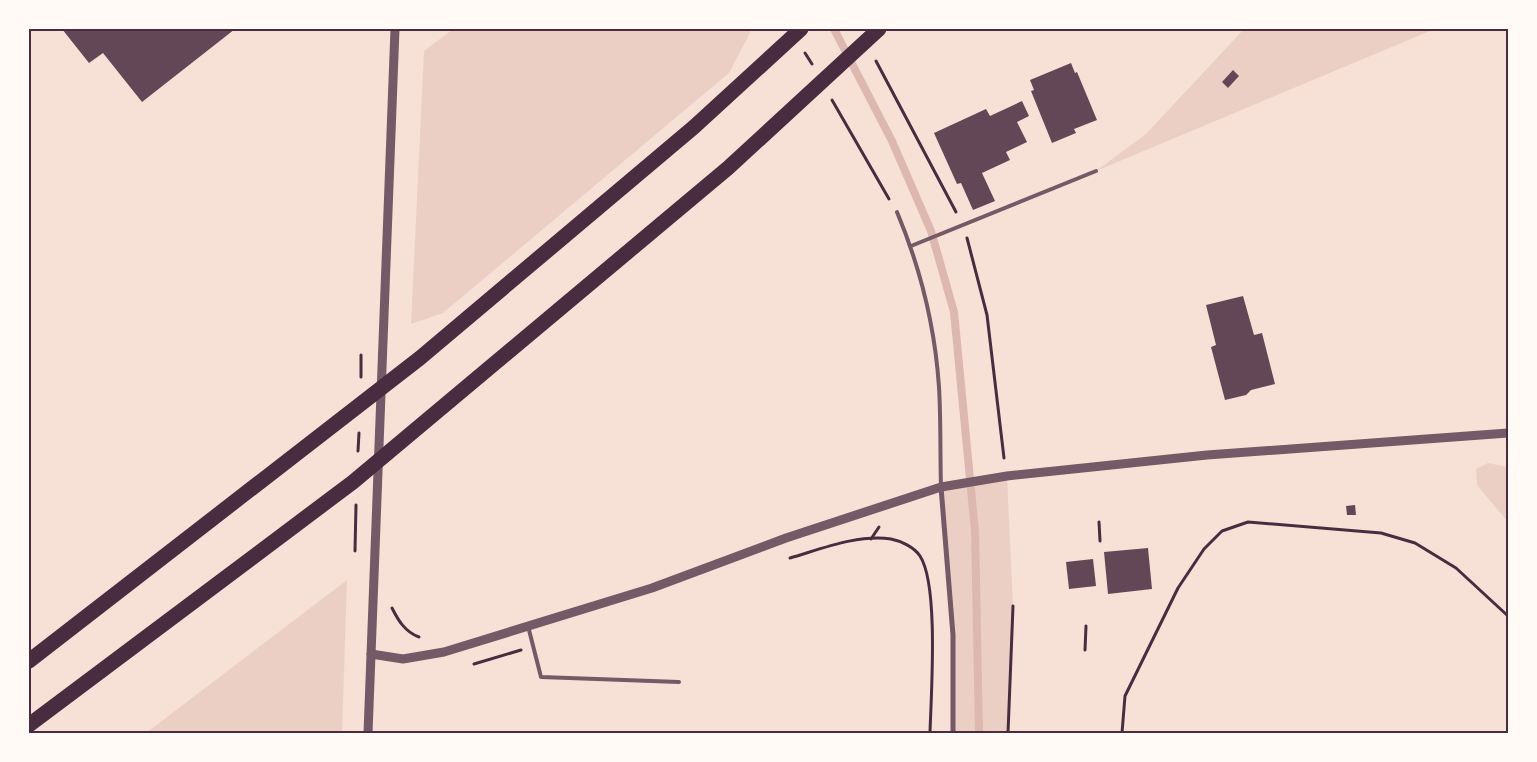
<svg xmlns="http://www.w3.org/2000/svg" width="1537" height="762" font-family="Lato,sans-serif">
<rect width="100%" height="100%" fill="#f7e1d7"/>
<g fill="#ebcfc5">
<polygon points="453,29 752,29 729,73 443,313 411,324 424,51"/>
<polygon points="1244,29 1430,29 1430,31 1096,171 1146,134"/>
<polygon points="1488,463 1508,467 1508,522 1477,485 1476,469"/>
<polygon points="1007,476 1013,606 1008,733 953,733 953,635 941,487"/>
<polygon points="347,580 342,733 146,733"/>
</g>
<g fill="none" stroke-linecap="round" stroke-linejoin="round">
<polyline stroke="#dcb8b0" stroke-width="8" points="834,29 892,141 931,231 954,312 975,531 979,733"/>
</g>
<g fill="#644757">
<polygon points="62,29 235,29 142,102 103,53 89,63"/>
<polygon points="1071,63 1075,73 1077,72 1097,120 1074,129 1076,133 1052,143 1031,91 1034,90 1030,80"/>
<polygon points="1233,70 1239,76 1228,88 1222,82"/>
<polygon points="1022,101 1029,116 1017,122 1027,142 1006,152 1010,160 982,173 995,201 973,210 961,183 957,184 934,133 986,109 990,116"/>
<polygon points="1243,296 1254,335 1262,333 1275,384 1251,390 1246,395 1225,400 1211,347 1216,345 1206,305"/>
<polygon points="1355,505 1356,515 1347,515 1346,506"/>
<polygon points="1148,548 1152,589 1108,594 1104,552"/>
<polygon points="1093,559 1096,586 1069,589 1066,562"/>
</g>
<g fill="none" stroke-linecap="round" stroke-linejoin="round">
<g stroke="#4a2c40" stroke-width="3">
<polyline points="805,53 812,64"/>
<polyline points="876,61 956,212"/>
<polyline points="832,100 889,199"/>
<polyline points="967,238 987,315 1004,458"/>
<polyline points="361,377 361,355"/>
<polyline points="358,451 359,433"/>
<polyline points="1099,522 1100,541"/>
<polyline points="871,539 879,527"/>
<polyline points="355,551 356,505"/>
<path d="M 790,558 C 821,549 858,534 891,539 C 901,541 914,547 920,556 C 939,585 931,695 930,733"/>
<path d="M 392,608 C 398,620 405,632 419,637"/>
<polyline points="1085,650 1086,626"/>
<polyline points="474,664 521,650"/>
<polyline points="1008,733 1013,606"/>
<polyline points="1122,733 1125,696 1178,588 1204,549 1222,531 1248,522 1381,533 1415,543 1456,568 1508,616"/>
</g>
<g stroke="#755966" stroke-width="4">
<path d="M 897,212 C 920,267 935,328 939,387 C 941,420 940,454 941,487"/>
<polyline points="911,246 1096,171"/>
<polyline points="528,626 541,677 679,682"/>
</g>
<polyline stroke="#755966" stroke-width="5" points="941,487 953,635 953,733"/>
<g stroke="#755966" stroke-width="9">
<polyline points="371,654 403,659 444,652 652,588 786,538 941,487 1007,476 1207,455 1508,433"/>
<polyline points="368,733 395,29"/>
</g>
<g stroke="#4a2c40" stroke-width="15">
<polyline points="29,661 420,358 694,127 801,29"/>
<polyline points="29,725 353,482 728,168 879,29"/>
</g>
</g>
<rect width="1537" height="762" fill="none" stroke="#fffaf5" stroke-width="60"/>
<rect x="30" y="30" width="1477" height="702" fill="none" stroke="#4a2c40" stroke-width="2"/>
</svg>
